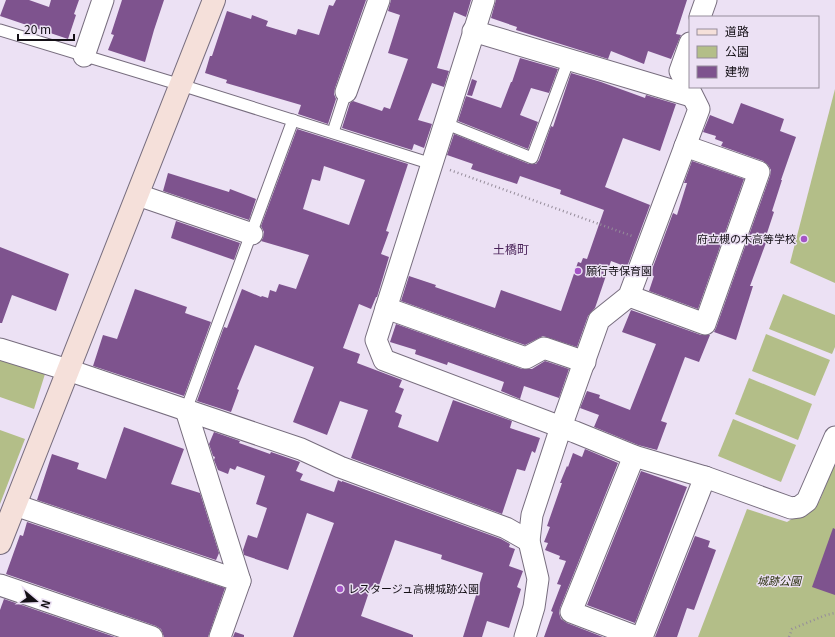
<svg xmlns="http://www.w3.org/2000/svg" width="835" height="637" font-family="Georgia,'Noto Sans JP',serif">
<rect width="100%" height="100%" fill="#ece1f4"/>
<g fill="#b3be88">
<polygon points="835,89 835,283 790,263"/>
<polygon points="783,294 835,315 835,347 832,354 769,329"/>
<polygon points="766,334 830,360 815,396 752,371"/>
<polygon points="0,359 45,374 34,409 0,397"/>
<polygon points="749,378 812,404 798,440 735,414"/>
<polygon points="733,419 796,445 781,482 718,456"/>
<polygon points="0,430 25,439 0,504"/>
<polygon points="835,463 835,637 698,637 747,509 787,522 819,502"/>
</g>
<g fill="#7e538e" fill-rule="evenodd">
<polygon points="6,0 29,0 49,7 51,0 79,0 74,14 76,15 68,39 0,16"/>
<polygon points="122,0 164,0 154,30 145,62 108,50 114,35 111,34"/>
<polygon points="336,0 366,0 335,88 334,94 336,99 328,124 298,114 301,105 226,83 227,80 205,73 210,56 212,56 227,11 251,19 252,15 268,21 266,26 296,35 298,29 319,35 329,5 333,6"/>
<polygon points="391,0 471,0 466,17 454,12 437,68 449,71 444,87 432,83 418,120 432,124 424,148 414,144 412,150 342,128 350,103 353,101 382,111 384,107 390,109 408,59 388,53 400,15 388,11"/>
<polygon points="496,0 687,0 676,34 681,35 671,59 648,51 644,64 611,51 608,59 516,30 517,27 491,18"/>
<polygon points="520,58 558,69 549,93 531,88 520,115 538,122 528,149 458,121 466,96 501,108 511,82 512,82"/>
<polygon points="571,73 601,82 645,98 646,95 676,104 660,151 623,138 605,187 650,205 627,267 611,261 595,308 588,316 577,347 543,336 525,345 401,301 409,276 436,285 435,287 495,308 501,290 561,311 578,262 581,263 583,258 587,259 604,210 560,194 561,190 520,176 517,184 471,169 473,164 447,155 454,134 529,164 536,164 539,160 551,126 553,127"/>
<polygon points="472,79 477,81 472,96 467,95"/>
<polygon points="741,103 784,119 780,131 796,137 781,180 782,180 772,211 774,212 765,239 767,240 750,286 753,286 736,340 714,332 716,328 770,176 771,170 768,165 763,161 721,146 723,142 715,139 716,136 703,132 710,115 733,124"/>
<path d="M 297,129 L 408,164 L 386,231 L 389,232 L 381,254 L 389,257 L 377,297 L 376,297 L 371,309 L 359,304 L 343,348 L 360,354 L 357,363 L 402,380 L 399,387 L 404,389 L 395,412 L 402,415 L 398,427 L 438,442 L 453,400 L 512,421 L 510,428 L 540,438 L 535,453 L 532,451 L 525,471 L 517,469 L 502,514 L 351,458 L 368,410 L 340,401 L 327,435 L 293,422 L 314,367 L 255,345 L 237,389 L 239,390 L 231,412 L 197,401 L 224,327 L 227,328 L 242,289 L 261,297 L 262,296 L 268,298 L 270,290 L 276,292 L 279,284 L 296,289 L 309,255 L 261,241 L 263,238 L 264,232 L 261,226 ZM 324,166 L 365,180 L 349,225 L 303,209 L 312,179 L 320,181 Z"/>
<polygon points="692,161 744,179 698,309 649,291 654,276 650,275 673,213 677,215 687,183 684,183"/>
<polygon points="168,173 229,192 230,189 256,199 249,220 163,191"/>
<polygon points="176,221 240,243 234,260 171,238"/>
<polygon points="0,247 69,274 56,311 12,295 2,323 0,323"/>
<polygon points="135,289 187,307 185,313 211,322 184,396 93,366 103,335 117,339"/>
<polygon points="631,310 701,335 710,335 699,362 685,357 661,421 667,423 657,450 638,445 594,427 599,415 580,408 587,391 600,395 599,398 630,410 656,344 622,332"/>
<polygon points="396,324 522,369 532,369 545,361 569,369 559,398 524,386 520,399 501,391 504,382 448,362 447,365 415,354 416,350 390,342"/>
<polygon points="124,427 184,449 171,484 200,493 219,553 216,560 37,500 52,454 79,463 77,469 106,479"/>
<polygon points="214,432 240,441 239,443 270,454 271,452 300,462 296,471 303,474 300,480 334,492 338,480 342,482 342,481 501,539 510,544 509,547 515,549 509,566 523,571 517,587 521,589 509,628 487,621 482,637 463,637 483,573 441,559 442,555 395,540 377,591 370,589 361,616 413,635 413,637 293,637 334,523 307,513 288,570 244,555 243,550 248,535 257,538 267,508 256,504 265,476 237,466 235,470 230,468 228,474 218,470 214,460 215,457 213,456 209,444"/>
<polygon points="585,449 618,463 560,608 559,613 561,619 567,623 603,637 544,637 553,612 551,611 561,585 557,584 566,561 559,559 560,556 545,550 548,543 544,542 550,527 547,526 562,483 560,483 567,466 568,467 573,453 582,457"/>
<polygon points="641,471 687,487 635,623 587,605"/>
<polygon points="27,522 225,588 208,637 164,637 161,629 156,626 6,574 20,535 23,536"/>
<polygon points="833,528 835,529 835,595 812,587"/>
<polygon points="695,536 710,541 708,547 716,550 694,610 687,608 677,637 655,637"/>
<polygon points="4,599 115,637 0,637 0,610"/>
<polygon points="235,632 244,635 244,637 233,637"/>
</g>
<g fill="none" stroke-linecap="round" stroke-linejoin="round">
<defs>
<g id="lane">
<polyline points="0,30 181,85 432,164"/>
<polyline points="444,123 532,158 569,59"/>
<polyline points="333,132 346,92"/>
<polyline points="186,410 293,120"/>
</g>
<g id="street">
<polyline points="484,0 376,340 384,360 561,427 575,432 634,456 705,477 791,508 799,507 807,501 835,437"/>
<polyline points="700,17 706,0"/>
<polyline points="473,31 691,96"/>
<polyline points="84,56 103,0"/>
<polyline points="346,92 379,0"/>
<polyline points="138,195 252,234"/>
<polyline points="629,296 705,324 759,172 685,146"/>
<polyline points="386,308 526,358 544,348 585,362"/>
<polyline points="0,349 68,370 301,449 340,467 506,528 529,541"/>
<polyline points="186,410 240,581"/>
<polyline points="634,456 571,612 637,637"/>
<polyline points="15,505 240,581 220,637"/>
<polyline points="0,585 152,637"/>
<polyline points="525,637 534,607 538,579 529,541 532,515 561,427 599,320 629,296 699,109 680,71 690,43"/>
<polyline points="642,637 705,477"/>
</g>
<polyline id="secondary" points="0,543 214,0"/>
</defs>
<use href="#lane" stroke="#776d7e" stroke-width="13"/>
<use href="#street" stroke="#776d7e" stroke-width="23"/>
<use href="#secondary" stroke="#776d7e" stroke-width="24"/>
<g stroke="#958c9a" stroke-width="2.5" stroke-dasharray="1 3" stroke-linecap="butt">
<polyline points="450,170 632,236"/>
<polyline points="789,637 792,629 826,615 835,613"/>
</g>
<use href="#lane" stroke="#fff" stroke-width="11"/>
<use href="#street" stroke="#fff" stroke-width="21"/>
<use href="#secondary" stroke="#f5e0da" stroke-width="22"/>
</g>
<g fill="#a454c5" stroke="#ece1f4" stroke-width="1.5">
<circle cx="804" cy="239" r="4"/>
<circle cx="578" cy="271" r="4"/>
<circle cx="340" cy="589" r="4"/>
</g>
<g text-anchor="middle" stroke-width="3" stroke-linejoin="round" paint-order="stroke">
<g font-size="11" fill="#141016" stroke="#ece1f4" text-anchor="start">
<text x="796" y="243" text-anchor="end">府立槻の木高等学校</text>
<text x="586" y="275">願行寺保育園</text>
<text x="348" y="593">レスタージュ高槻城跡公園</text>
</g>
<g font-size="11" font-style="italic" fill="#292f0d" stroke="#ece1f4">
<text x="779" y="585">城跡公園</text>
</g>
<g font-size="12" fill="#4a2359" stroke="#ece1f4">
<text x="511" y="254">土橋町</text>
</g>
</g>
<rect x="689" y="16" width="130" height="72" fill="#ece1f4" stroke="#968d9b"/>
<rect x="697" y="29" width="20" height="6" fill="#f5e0da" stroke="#968d9b"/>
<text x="725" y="36" font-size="12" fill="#141016">道路</text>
<rect x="697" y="46" width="20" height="12" fill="#b3be88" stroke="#968d9b"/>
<text x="725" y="56" font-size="12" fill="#141016">公園</text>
<rect x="697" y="66" width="20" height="12" fill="#7e538e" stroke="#968d9b"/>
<text x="725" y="76" font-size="12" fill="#141016">建物</text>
<g transform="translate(36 601) rotate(109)" stroke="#ece1f4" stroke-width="3" paint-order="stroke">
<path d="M0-3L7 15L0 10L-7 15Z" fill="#141016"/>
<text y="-6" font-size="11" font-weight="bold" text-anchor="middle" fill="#141016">N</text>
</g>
<path d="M18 34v6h56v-6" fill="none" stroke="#141016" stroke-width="2"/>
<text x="24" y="34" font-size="12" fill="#141016" stroke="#ece1f4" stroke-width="3" paint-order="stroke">20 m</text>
</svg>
